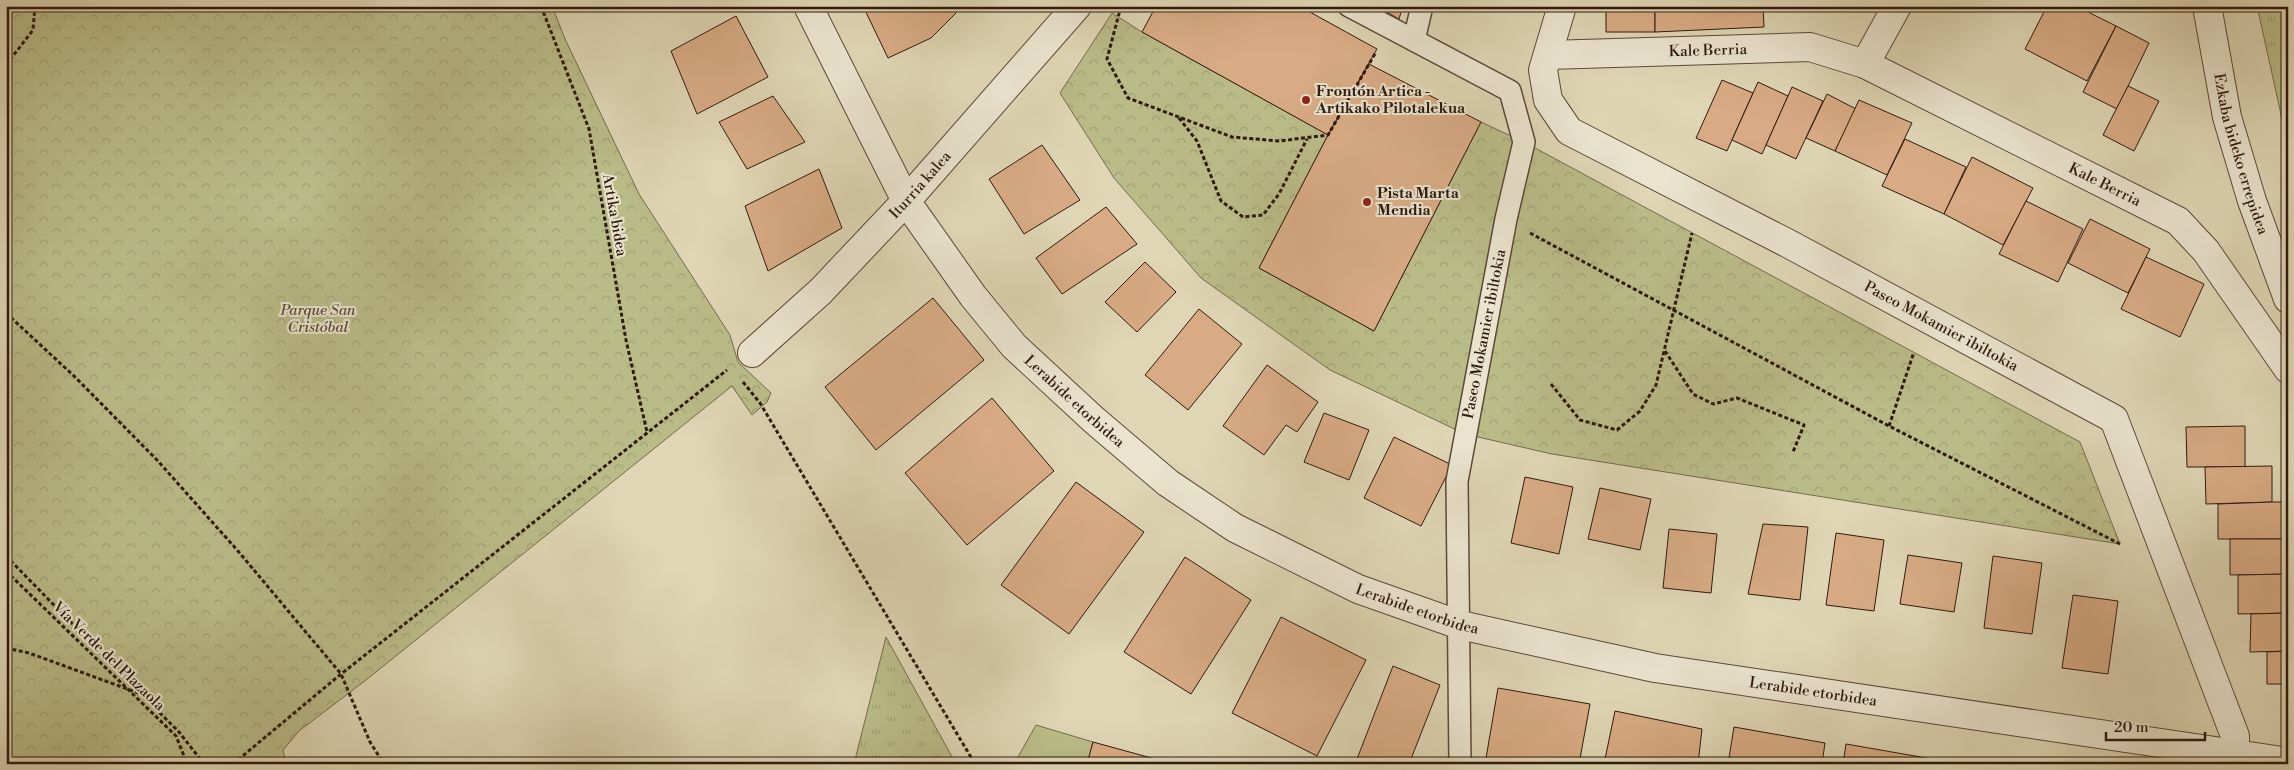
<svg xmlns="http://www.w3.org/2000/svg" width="2294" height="770" font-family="'Libre Bodoni',serif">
<defs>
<pattern id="grass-tufts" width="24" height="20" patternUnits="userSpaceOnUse" patternTransform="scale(1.25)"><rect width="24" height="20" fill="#babc88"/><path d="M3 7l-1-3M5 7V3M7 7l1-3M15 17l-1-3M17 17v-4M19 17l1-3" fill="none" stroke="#a0a174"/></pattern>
<pattern id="forest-crowns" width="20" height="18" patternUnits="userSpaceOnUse" patternTransform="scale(1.25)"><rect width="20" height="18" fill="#babc88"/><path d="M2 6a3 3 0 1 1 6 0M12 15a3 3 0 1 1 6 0" fill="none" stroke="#a0a174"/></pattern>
</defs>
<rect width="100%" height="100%" fill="#dfd6b5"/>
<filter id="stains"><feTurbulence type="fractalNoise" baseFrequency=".004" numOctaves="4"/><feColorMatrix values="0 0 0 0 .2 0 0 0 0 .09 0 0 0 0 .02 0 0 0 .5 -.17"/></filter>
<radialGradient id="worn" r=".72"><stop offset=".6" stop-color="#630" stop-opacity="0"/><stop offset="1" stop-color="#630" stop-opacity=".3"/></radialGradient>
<g fill="url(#grass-tufts)" stroke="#746b4c">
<polygon points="2257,6 2288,6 2288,146"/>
<polygon points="886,637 956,764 854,764"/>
</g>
<g fill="url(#forest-crowns)" stroke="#746b4c">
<polygon points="6,6 552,6 565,39 639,194 730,335 738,362 771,393 767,402 752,415 732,386 366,680 299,731 283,750 286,764 6,764"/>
<polygon points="1112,13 1142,32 1328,135 1259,268 1374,331 1481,122 1524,142 2080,442 2120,544 1552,454 1465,434 1330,370 1201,278 1114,178 1060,93"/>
</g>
<polygon fill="#babc88" stroke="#746b4c" points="1036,725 1093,742 1087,764 1014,764"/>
<g fill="#d8ab84" stroke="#2f1a0f">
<polygon points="863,6 963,6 931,38 888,58"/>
<polygon points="1156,6 1299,6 1377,49 1328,135 1142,32"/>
<polygon points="1376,6 1403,6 1399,19"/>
<polygon points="1594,6 1655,6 1655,32 1606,32 1606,9 1594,9"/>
<polygon points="1655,6 1763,6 1764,27 1655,32"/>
<polygon points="2047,6 2076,6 2116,26 2087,81 2025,49"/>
<polygon points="736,16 768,77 697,114 671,51"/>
<polygon points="2116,26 2149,43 2117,109 2083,92"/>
<polygon points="1369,64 1481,122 1374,331 1259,268 1328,135"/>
<polygon points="1722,80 1753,93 1727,151 1696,138"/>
<polygon points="1758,82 1788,96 1762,154 1732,140"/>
<polygon points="2128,86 2159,101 2134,151 2103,135"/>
<polygon points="1792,87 1823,101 1796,159 1766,145"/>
<polygon points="1827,94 1856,109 1835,151 1806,138"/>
<polygon points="773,96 805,142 747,169 719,122"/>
<polygon points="1859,100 1912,123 1887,175 1835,151"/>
<polygon points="1905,139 1966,167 1944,214 1882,186"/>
<polygon points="1042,145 1080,200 1024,234 989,179"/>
<polygon points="1972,157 2033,188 2003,245 1944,214"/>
<polygon points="819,169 842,228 768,271 745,206"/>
<polygon points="2026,201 2083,229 2058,282 1999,254"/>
<polygon points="1106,207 1137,244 1062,294 1036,258"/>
<polygon points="2090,219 2150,249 2128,293 2068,263"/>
<polygon points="2146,257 2204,284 2180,337 2121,309"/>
<polygon points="1145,262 1176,292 1137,332 1105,302"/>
<polygon points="933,298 984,360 876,450 825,387"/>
<polygon points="1199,309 1242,344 1188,410 1145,375"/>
<polygon points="1267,365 1318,402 1297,432 1286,425 1264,455 1223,426"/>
<polygon points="992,398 1054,471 967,545 905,473"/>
<polygon points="1324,413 1369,430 1349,480 1304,462"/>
<polygon points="2245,426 2245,467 2187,467 2186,427"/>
<polygon points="1394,437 1452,465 1421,526 1364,498"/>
<polygon points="2272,466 2272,502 2206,504 2205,467"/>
<polygon points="1525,477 1573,487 1559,554 1511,543"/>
<polygon points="1076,482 1144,532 1069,634 1001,585"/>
<polygon points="1600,488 1651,499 1640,550 1588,539"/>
<polygon points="2272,502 2288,502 2288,539 2218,539 2218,504"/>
<polygon points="1763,524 1808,527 1800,600 1748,594"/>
<polygon points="1669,529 1717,534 1711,593 1663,588"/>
<polygon points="1836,533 1884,540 1874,611 1826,605"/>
<polygon points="2230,539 2288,539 2288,574 2230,575"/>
<polygon points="1908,555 1962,563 1954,612 1900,604"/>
<polygon points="1993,556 2042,563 2032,634 1984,628"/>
<polygon points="1185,557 1251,600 1191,694 1124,652"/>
<polygon points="2288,574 2288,613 2238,614 2238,575"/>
<polygon points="2073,595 2118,601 2108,674 2062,668"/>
<polygon points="2288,613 2288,651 2250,652 2251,614"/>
<polygon points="1281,617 1366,660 1317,756 1232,713"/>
<polygon points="2288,651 2288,684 2267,684 2267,652"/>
<polygon points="1393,666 1440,685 1409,764 1355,764"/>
<polygon points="2286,684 2288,684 2288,724 2284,724"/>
<polygon points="1498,688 1590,704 1579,764 1485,764"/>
<polygon points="1615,711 1702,729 1698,764 1604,764"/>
<polygon points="1734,727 1825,743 1822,764 1728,764"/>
<polygon points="1093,742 1166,762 1166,764 1087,764"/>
<polygon points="1846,744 1938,760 1937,764 1843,764"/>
</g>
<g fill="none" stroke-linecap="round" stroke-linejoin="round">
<defs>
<g id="pedestrian">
<polyline points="1349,6 1510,91 1524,142 1506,219 1457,481 1460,764"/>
<polyline points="1414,40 1422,6"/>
</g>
<g id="minor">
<path id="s1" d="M 808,6 L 906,201 L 973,296 L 1014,346 L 1094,420 L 1168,483 L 1235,528 L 1358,589 L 1460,625 L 1655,668 L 2288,762"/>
<path id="s2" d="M 1562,6 L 1543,70 L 1548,100 L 1569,131 L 1789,244 L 2114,419 L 2235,736 L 2235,754"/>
<path id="s3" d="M 1548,55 L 1810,47 L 1865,64 L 2178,221 L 2206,251 L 2288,369"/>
<polyline points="1865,64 1897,6"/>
<path id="s4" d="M 752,353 L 821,291 L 906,201 L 1077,6"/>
</g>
<g id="tertiary">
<path id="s5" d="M 2207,6 L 2227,117 L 2252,201 L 2288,299"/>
</g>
</defs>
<use href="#pedestrian" stroke="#5b4938" stroke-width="24"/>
<use href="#minor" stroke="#5b4938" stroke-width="30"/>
<use href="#tertiary" stroke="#5b4938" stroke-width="30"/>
<g stroke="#2f1a0f" stroke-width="3" stroke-dasharray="4 2.5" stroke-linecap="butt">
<polyline points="541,6 589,129 626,340 647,432"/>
<polyline points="1121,6 1107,59 1128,98 1232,137 1279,141 1328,135 1376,52"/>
<polyline points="6,65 33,30 35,6"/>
<polyline points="1179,118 1197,141 1221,201 1243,217 1263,215 1279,194 1307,139"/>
<polyline points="1530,233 1889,426 2120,544"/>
<polyline points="6,313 74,376 157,460 238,551 341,674 370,742 384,764"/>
<polyline points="1665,351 1693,394 1713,404 1737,398 1804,425 1793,452"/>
<polyline points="743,382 760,403 975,764"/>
<polyline points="1551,384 1580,420 1617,430 1640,411 1656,385 1692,233"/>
<polyline points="1889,426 1914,352"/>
<polyline points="6,556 140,693"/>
<polyline points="6,571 176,736 184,756 183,764"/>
<polyline points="6,648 29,653 141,694 179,732 204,764"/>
<polyline points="233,764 341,674 727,370"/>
</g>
<use href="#pedestrian" stroke="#eae4cf" stroke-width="21"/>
<use href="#minor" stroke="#eae4cf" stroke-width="28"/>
<use href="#tertiary" stroke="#eae4cf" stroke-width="28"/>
</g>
<g fill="#8f2418" stroke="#eae4cf" stroke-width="2">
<circle cx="1306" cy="100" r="5"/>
<circle cx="1367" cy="202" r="5"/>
</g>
<g text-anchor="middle" stroke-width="4" stroke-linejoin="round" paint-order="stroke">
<g font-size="15" fill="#2f1a0f" stroke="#eae4cf">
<text dy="5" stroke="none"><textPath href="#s3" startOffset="160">Kale Berria</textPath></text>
<text dy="5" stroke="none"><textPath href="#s5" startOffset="152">Ezkaba bideko errepidea</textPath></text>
<text dy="5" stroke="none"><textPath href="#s3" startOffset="588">Kale Berria</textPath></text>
<text dy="5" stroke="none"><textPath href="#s4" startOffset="238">Iturria kalea</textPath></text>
<text transform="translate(615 215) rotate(80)" y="5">Artika bidea</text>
<text dy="5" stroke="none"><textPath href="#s2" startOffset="555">Paseo Mokamier ibiltokia</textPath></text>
<text transform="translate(1484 334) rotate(-79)" y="5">Paseo Mokamier ibiltokia</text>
<text dy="5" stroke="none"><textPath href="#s1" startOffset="481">Lerabide etorbidea</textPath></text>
<text dy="5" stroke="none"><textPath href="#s1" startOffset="886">Lerabide etorbidea</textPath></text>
<text transform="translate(109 656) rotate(44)" y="5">Vía Verde del Plazaola</text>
<text dy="5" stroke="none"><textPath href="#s1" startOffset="1291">Lerabide etorbidea</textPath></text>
</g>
<g font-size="15" font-weight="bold" fill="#2f1a0f" stroke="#eae4cf" text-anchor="start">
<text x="1316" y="96">Frontón Artica -<tspan x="1316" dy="17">Artikako Pilotalekua</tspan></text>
<text x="1377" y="198">Pista Marta<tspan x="1377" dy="17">Mendia</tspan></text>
</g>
<g font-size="15" font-style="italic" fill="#594b33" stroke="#eae4cf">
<text x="318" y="315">Parque San<tspan x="318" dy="17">Cristóbal</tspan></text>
</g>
</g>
<rect width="2294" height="770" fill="none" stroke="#dfd6b5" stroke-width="25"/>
<rect x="8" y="8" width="2279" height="755" fill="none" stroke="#2f1a0f" stroke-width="2.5"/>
<rect x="12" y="12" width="2269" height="745" fill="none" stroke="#2f1a0f"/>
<path d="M2106 732v8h99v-8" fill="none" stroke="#2f1a0f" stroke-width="2.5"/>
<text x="2114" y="732" font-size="15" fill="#2f1a0f" stroke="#eae4cf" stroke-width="4" paint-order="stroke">20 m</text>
<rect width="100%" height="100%" filter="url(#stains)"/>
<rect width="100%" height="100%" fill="url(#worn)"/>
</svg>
